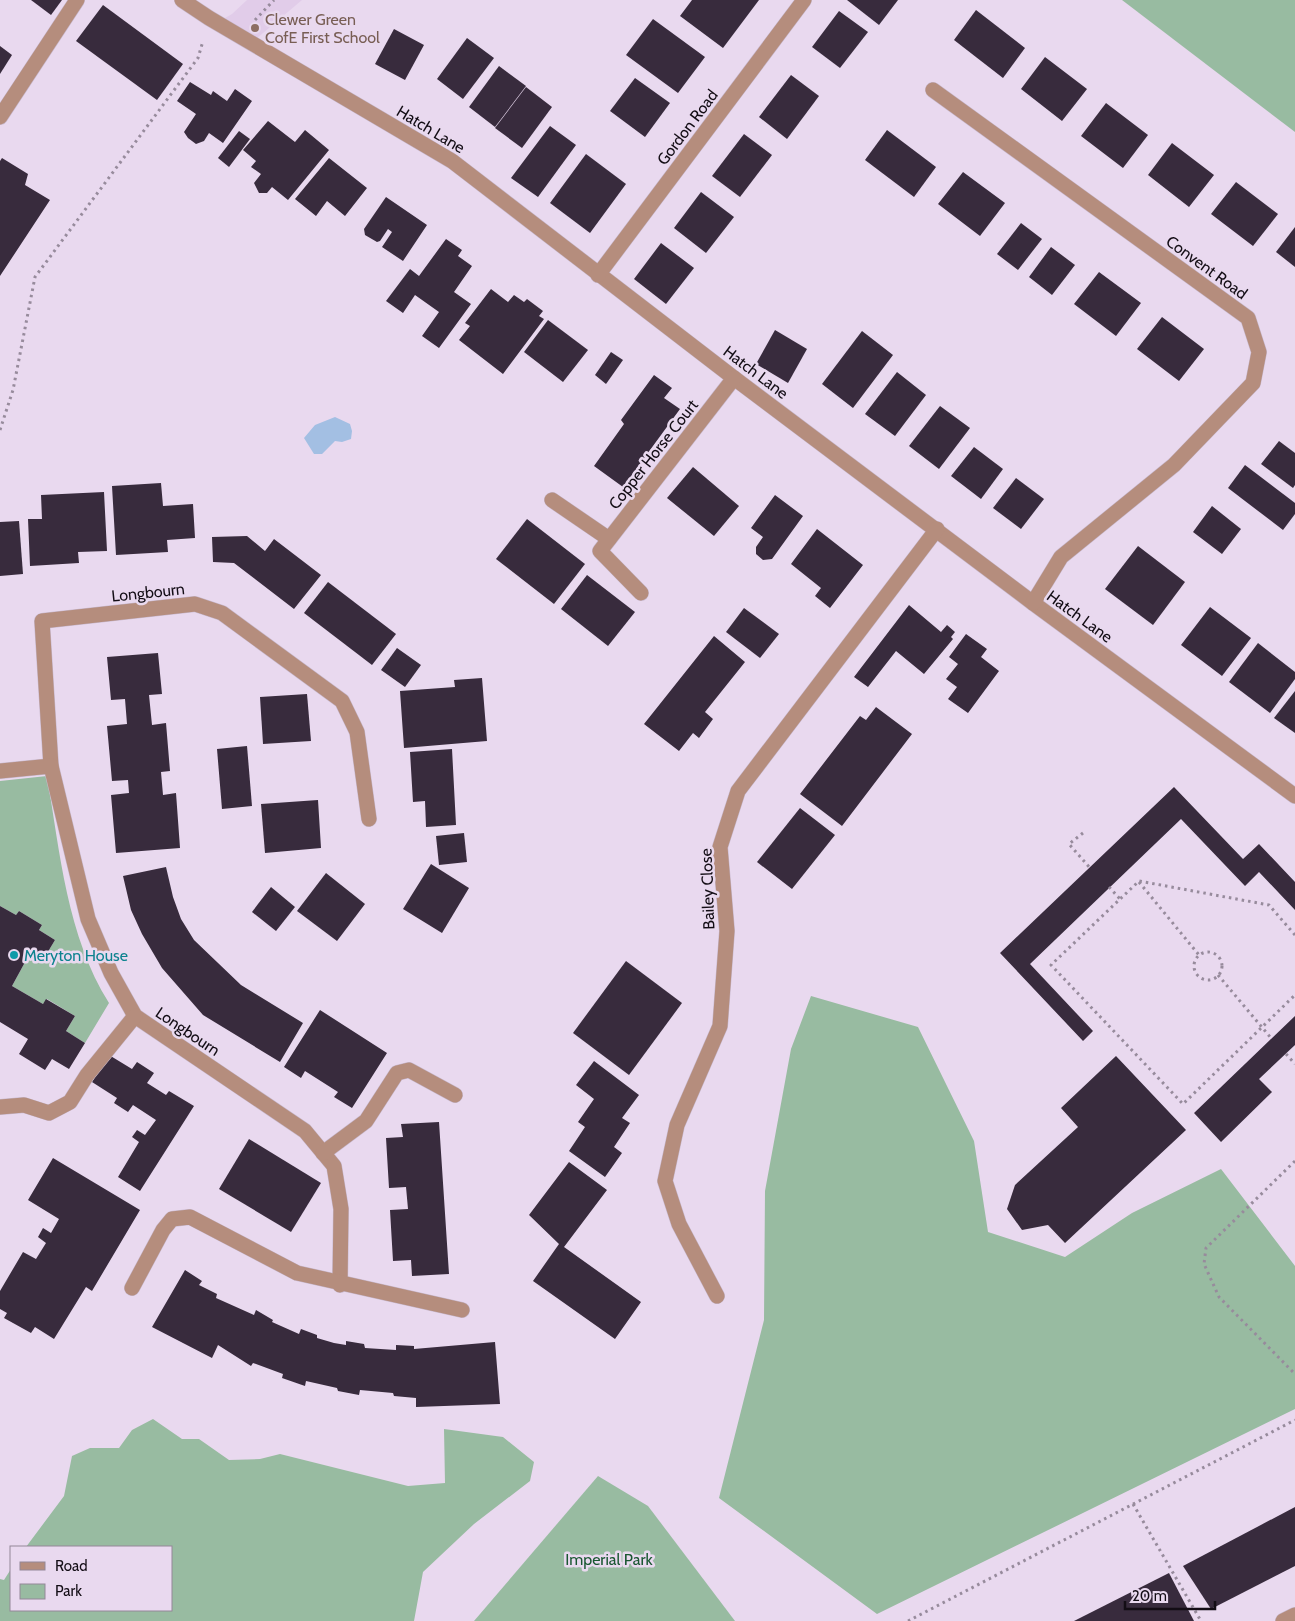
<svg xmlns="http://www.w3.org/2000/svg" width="1295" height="1621" font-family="Cabin,sans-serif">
<rect width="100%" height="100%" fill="#e9d9ef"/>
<polygon fill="#e1cce9" points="247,0 302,0 256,39 225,18 232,14"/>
<g fill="#98bba1">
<polygon points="1122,0 1295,0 1295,132"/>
<path d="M 47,776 C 60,853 67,936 109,1003 L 85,1043 L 66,1031 L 75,1016 L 47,999 L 43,1004 L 12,986 L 30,953 L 43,960 L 55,940 L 39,930 L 42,925 L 19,911 L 16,915 L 0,906 L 0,781 Z"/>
<polygon points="811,996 918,1027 974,1141 988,1232 1065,1257 1132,1213 1221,1169 1295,1266 1295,1409 877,1614 719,1498 764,1320 765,1191 791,1049"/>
<polygon points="153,1419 182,1439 199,1439 229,1460 260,1459 280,1454 408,1486 445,1483 444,1429 503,1437 534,1462 530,1481 474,1524 423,1572 414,1621 0,1621 0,1579 4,1580 11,1569 11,1610 171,1610 171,1547 26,1547 64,1496 72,1456 90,1448 119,1448 132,1430"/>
<polygon points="598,1476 648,1506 735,1621 474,1621"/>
</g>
<polygon fill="#a3bfe3" points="335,417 350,424 352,431 351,439 342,442 335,441 322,454 314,454 304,438 315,425"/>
<g fill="#382b3d">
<polygon points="31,0 62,0 51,15"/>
<polygon points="692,0 759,0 723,48 680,16"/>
<polygon points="847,0 898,0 879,25"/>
<polygon points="103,5 183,64 157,100 76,41"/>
<polygon points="976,10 1025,48 1003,78 954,40"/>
<polygon points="839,11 868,32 840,68 812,47"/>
<polygon points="653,19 705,57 678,93 626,55"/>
<polygon points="394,29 424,45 405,80 375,64"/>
<polygon points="467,38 494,58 463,99 437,79"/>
<polygon points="0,46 12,55 0,74"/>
<polygon points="1045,57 1087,89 1062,121 1021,89"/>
<polygon points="499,66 526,86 495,127 469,107"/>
<polygon points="791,75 819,96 787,139 759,117"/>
<polygon points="635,78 670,103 645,137 610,111"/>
<polygon points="190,82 211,95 213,91 227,101 235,89 252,101 223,143 209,133 204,141 196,144 188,138 184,132 196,114 177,101"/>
<polygon points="526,87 552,107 522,148 495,128"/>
<polygon points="1106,103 1148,135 1123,168 1081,136"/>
<polygon points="268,121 295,142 305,130 329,150 288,200 272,187 267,193 259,193 254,183 261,174 251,167 256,161 243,150"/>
<polygon points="550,126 576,145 538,197 511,178"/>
<polygon points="887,130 936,167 914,197 865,160"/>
<polygon points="239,131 250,139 229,167 218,158"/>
<polygon points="744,134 772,155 740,197 712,176"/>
<polygon points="1172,143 1214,175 1189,207 1148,175"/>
<polygon points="586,154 626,184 590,233 550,203"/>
<polygon points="2,158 28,174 25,185 50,200 0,276 0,161"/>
<polygon points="329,158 367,188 345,216 327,201 316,216 295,199"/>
<polygon points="963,172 1005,203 980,236 938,204"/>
<polygon points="1236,182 1278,214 1253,246 1211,214"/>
<polygon points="701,192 734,217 706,253 674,228"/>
<polygon points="386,197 427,225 403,261 382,247 392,232 388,229 380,241 377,242 365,235 364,229"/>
<polygon points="1021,223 1042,239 1018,270 997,254"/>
<polygon points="1295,227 1295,267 1276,252"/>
<polygon points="446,239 462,250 458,256 472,266 454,292 471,304 439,348 422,336 439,312 415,295 403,313 386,301 410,269 419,276"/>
<polygon points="661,243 694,268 666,304 634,279"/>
<polygon points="1051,247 1075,265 1052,295 1029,277"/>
<polygon points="1099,272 1141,303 1116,336 1074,304"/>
<polygon points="491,289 508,302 514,295 524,302 527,299 543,311 539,316 544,319 503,374 459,340 470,326 465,323"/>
<polygon points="1162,317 1204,349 1179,381 1137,349"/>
<polygon points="548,320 588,350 563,382 524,352"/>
<polygon points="775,330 807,349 788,383 756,364"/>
<polygon points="862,331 893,355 853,408 822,384"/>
<polygon points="611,352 623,360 606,384 595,375"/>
<polygon points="897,372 926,395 895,436 865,414"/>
<polygon points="654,375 672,388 664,398 680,409 623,487 594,466 624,424 621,420"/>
<polygon points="940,406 970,428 939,469 909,446"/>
<polygon points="1279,441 1295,453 1295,485 1293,488 1261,464"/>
<polygon points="974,447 1003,469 981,499 951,476"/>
<polygon points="1245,465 1295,503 1295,514 1283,530 1228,488"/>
<polygon points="693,467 739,506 714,536 667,498"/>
<polygon points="1016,478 1044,499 1021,529 993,508"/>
<polygon points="161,483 163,506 193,504 195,538 167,540 168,552 116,555 112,486"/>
<polygon points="104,492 107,551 78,552 79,563 30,566 28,519 42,519 41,495"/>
<polygon points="775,495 803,516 772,559 763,560 756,554 756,547 763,537 751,528"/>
<polygon points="1212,506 1241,529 1222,554 1193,532"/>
<polygon points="527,519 585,564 554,604 496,559"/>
<polygon points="19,521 23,574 0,576 0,522"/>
<polygon points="817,529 863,565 830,608 815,596 821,588 791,564"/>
<polygon points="247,536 265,551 274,539 321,575 294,609 234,563 213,562 212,537"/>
<polygon points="1138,546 1185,582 1153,625 1105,589"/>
<polygon points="587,575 635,612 608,646 561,609"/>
<polygon points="328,582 396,634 372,665 304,613"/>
<polygon points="909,605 941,632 947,625 955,632 951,637 953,639 924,674 896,651 868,687 854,677"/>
<polygon points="1210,607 1251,638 1222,676 1181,645"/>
<polygon points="744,608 779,634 760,658 726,632"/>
<polygon points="966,634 987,649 981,657 999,671 968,713 948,699 957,687 946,679 958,664 949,657"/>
<polygon points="714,636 745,662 705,712 713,719 699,738 693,733 679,751 644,724"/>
<polygon points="1258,643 1295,672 1295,679 1270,713 1229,682"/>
<polygon points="397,648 421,665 405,687 381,670"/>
<polygon points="158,653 162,694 149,695 152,725 166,723 170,771 161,772 163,795 176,793 180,848 116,853 111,795 129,793 128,780 112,781 107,726 127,724 125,699 111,700 107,657"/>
<polygon points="482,678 487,741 404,748 400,691 455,687 454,680"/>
<polygon points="1295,691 1295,733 1274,718"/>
<polygon points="307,694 311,741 263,744 260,697"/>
<polygon points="876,707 912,734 842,826 800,794 860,716 866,720"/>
<polygon points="247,746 252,806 222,809 217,749"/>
<polygon points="452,749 456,825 426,827 425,801 413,802 410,752"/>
<polygon points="1174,787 1243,859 1259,844 1295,882 1295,910 1259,872 1245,886 1181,819 1030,964 1093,1031 1083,1041 1000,953"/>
<polygon points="318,800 321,848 265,853 261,804"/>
<polygon points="800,808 835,835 792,889 757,862"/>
<polygon points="464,833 467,862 439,865 436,836"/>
<polygon points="431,864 469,888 442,933 403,909"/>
<polygon points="166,867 173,897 181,919 194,940 241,985 303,1023 280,1062 203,1015 162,968 142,934 131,910 123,876"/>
<polygon points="326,873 365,904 337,941 297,911"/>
<polygon points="271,887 295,907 276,931 252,912"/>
<polygon points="0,906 16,915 19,911 42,925 39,930 55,940 43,960 30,953 12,986 43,1004 46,999 75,1016 66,1031 85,1043 69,1069 52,1059 45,1070 19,1054 28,1039 0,1022"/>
<polygon points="626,961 682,1003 629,1075 573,1033"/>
<polygon points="320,1010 387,1053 352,1108 334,1097 338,1092 305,1071 301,1078 284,1067"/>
<polygon points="1295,1016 1295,1045 1259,1079 1272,1092 1221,1142 1194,1113"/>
<polygon points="109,1055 132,1069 137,1062 154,1073 147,1083 166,1095 169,1091 194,1106 140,1191 118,1177 139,1142 132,1137 137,1130 145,1135 156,1120 133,1105 128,1112 114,1103 117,1098 92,1082"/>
<polygon points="1116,1056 1186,1130 1065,1243 1048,1225 1022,1230 1007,1209 1015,1185 1078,1127 1061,1108"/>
<polygon points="594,1061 639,1095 622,1118 630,1123 614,1147 622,1153 605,1177 569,1151 585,1127 578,1122 594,1099 576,1085"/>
<polygon points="439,1122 449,1274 412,1276 411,1260 393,1261 390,1210 408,1209 406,1187 389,1188 386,1138 403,1137 401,1124"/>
<polygon points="249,1139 321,1183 291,1232 219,1189"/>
<polygon points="53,1158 140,1210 92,1291 86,1287 54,1339 35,1327 31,1333 4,1318 7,1313 0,1309 0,1291 23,1252 36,1259 46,1243 38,1237 43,1228 51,1233 59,1219 28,1200"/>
<polygon points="569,1162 607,1190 564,1247 641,1302 615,1339 533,1281 559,1244 529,1215"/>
<polygon points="185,1270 202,1281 199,1285 217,1294 216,1298 254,1315 256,1310 273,1320 272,1322 299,1334 301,1329 317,1335 317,1338 334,1343 346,1345 346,1341 364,1344 365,1348 396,1350 396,1345 414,1346 414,1349 495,1342 500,1404 416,1407 416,1398 394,1396 393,1393 360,1390 359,1395 338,1391 337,1388 306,1381 305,1386 282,1378 283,1374 253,1363 251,1366 218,1345 212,1358 152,1327"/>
<polygon points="1295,1507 1295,1566 1211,1609 1183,1566"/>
<polygon points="1169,1573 1194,1621 1074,1621"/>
</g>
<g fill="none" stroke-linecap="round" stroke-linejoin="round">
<defs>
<g id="minor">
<polyline points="182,0 209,18 452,161 734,378 1033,603 1295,796"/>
<polyline points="933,90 1248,318 1259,352 1253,383 1174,465 1061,557 1033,603"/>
<polyline points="0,117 77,0"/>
<polyline points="598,275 804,0"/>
<polyline points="552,500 609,539"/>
<polyline points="641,593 600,551 734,378"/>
<polyline points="51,766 42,621 195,604 222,613 342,701 357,732 369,819"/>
<polyline points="0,771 51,766 88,919 111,973 135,1016 305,1131 334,1166 341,1209 340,1285"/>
<polyline points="0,1107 24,1105 49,1113 70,1102 87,1075 135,1016"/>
<polyline points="323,1153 366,1121 397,1073 409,1070 455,1095"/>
<polyline points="132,1288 163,1230 172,1219 190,1217 297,1273 462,1310"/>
<polyline points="717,1296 679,1224 665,1181 677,1125 720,1026 727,931 720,847 738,791 937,529"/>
<polyline points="1283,1621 1295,1615"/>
</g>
</defs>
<use href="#minor" stroke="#c7b8cc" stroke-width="16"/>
<g stroke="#978b9c" stroke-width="3" stroke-dasharray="2.5 4" stroke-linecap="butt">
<polyline points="255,20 274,0"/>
<polyline points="0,430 13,390 35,277 198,58 203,41"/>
<polyline points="1083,833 1069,844 1090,868"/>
<polyline points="1139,882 1199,955"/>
<polyline points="1109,887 1120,899"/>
<polyline points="1295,935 1269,905 1139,881 1051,965 1183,1104 1295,995"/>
<circle cx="1208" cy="966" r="14"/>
<polyline points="1218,975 1271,1038"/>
<polyline points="1286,1054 1295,1064"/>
<polyline points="1295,1161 1206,1248 1204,1264 1219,1297 1295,1374"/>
<polyline points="1133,1504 1201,1621"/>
<polyline points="908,1621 1295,1420"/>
</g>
<use href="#minor" stroke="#b58d7d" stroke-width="15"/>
</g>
<circle fill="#8d6e63" stroke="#e9d9ef" stroke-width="2" cx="255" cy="28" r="5"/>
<circle fill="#0f9aa8" stroke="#e9d9ef" stroke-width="2" cx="14" cy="955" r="5"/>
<g text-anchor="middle" stroke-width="5" stroke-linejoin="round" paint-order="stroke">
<g font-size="16" fill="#785e54" stroke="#e9d9ef" text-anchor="start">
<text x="265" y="25">Clewer Green<tspan x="265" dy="18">CofE First School</tspan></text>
</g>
<g font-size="16" fill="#130d15" stroke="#e9d9ef">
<text transform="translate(687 127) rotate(-53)" y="6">Gordon Road</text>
<text transform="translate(431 129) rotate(31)" y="6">Hatch Lane</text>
<text transform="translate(1207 267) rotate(36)" y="6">Convent Road</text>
<text transform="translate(756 372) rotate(37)" y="6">Hatch Lane</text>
<text transform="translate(653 454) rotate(-52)" y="6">Copper Horse Court</text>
<text transform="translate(148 592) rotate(-6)" y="6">Longbourn</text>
<text transform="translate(1080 616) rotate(36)" y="6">Hatch Lane</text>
<text transform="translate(707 889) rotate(-92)" y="6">Bailey Close</text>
<text transform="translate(188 1031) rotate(34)" y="6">Longbourn</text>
</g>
<g font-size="16" fill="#0d838f" stroke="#e9d9ef" text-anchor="start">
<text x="24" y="961">Meryton House</text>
</g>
<g font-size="16" fill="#195731" stroke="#e9d9ef">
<text x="609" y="1565">Imperial Park</text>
</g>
</g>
<rect x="10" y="1546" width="162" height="65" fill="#e9d9ef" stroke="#938798"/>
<rect x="20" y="1562" width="25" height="8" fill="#b58d7d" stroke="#938798"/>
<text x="55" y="1571" font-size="15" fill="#130d15">Road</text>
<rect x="20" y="1584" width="25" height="15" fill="#98bba1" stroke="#938798"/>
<text x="55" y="1596" font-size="15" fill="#130d15">Park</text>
<path d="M1125 1601v8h90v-8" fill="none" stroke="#130d15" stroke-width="2.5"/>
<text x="1132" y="1601" font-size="15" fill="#130d15" stroke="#e9d9ef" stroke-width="4" paint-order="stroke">20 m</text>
</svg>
